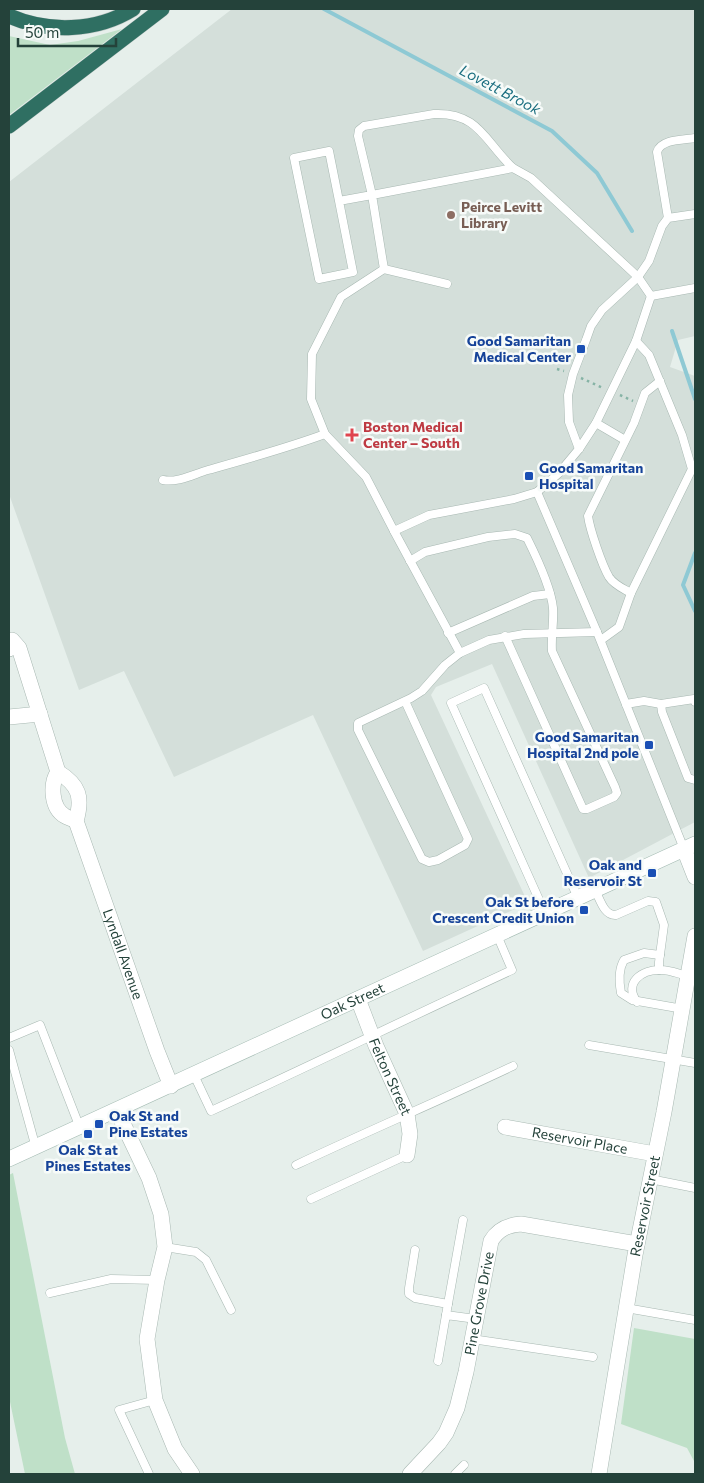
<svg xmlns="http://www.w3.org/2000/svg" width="704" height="1483" font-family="Commissioner,sans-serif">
<rect width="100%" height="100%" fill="#e6efeb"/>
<polygon fill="#d4dfda" points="232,9 695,9 695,336 678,340 670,367 695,376 695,822 589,878 492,664 436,687 431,695 528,903 423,951 313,715 174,777 124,671 79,690 9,494 9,182"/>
<g fill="#bfe0c8">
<polygon points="122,29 9,115 9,36 50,45 78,41"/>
<polygon points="13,1173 65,1438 75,1474 25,1474 9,1397 9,1175"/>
<polygon points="634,1328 695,1339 695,1474 694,1474 694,1461 687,1448 621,1424"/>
</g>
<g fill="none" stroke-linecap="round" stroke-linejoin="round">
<g stroke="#8ec9d4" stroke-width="4">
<polyline points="324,9 552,131 597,173 632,231"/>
<polyline points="672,331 695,399"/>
<polyline points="695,553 683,585 695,611"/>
</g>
<defs>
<g id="service">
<path d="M 339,201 L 353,272 L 319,279 L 294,158 L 329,151 L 339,201 L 372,195 L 358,136 L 359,130 L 364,126 L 434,114 C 479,112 485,142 513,168"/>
<path d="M 668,218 L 657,152 C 661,139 683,140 695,138"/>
<polyline points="384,269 372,195 513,168 531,178 638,277 651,296"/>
<polyline points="447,284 384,269 341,297 312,354 311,399 325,434 366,477 394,531 429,515 514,499 537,492 559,473 579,449 596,423 636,341 651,296"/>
<polyline points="651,296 695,288"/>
<polyline points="596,423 625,440"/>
<polyline points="579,449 569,422 568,395 573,374 586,340 591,326 602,310 638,277 649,261 662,226 668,218 695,214"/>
<path d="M 163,480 C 177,483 194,474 208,470 C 247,459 287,448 325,434"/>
<polyline points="537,492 597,632 684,849"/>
<polyline points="394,531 460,653"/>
<path d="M 410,561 L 425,552 L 488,537 L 515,534 L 527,538 C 536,556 551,588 553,608 C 554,622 551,636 552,651 L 615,787 L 617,793 L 614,797 L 587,809 L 583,809 L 505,636"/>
<path d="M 631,593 C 624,589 614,585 609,577 C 602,565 590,530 588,516 L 634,423 L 645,393 L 660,381"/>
<polyline points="448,633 533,596 550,594"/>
<polyline points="601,640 619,627 631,593 692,469 682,435 649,355 636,341"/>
<polyline points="405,701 468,839 465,845 438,860 429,862 422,859 358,730 358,723 411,698 422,691 445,665 460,653 489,640 524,634 597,632"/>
<polyline points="626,704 644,701 661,704 694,699 695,702"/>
<polyline points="661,704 662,712 688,778 695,780"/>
<path d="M 595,890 C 600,899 604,916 616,915 L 648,901 L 656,902 L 664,925 L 659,962 L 659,970"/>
<polyline points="545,913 451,703 484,688 578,898"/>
<path d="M 660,955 L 644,953 L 624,960 C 618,970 619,982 621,993 L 632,1000 L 683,1009"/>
<path d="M 637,1002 C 623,983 642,969 661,970 C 670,970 679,974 688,976"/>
<polyline points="9,1038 40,1025 80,1128"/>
<polyline points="589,1045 695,1063"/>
<polyline points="9,1050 36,1148"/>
<path d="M 194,1075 L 211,1111 C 312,1065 412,1016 512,970 L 497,935"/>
<path d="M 296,1165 C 368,1131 441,1100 513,1066"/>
<polyline points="650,1179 695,1188"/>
<polyline points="311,1199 407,1155"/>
<polyline points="165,1247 196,1252 206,1260 231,1310"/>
<polyline points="415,1250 409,1288 409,1294 415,1298 448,1304"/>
<polyline points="50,1293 111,1279 157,1280"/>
<polyline points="626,1308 695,1320"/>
<polyline points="446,1315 463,1220"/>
<polyline points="472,1339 593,1357"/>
<polyline points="438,1361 446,1315 476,1319"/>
<polyline points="149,1474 119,1410 155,1400"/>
<polyline points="455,1474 464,1465"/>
</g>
<g id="minor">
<path id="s1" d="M 9,649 L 12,640 L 19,648 L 58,772 C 79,785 83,797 76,821 L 157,1051 L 171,1086"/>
<polyline points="9,717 40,714"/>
<path d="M 58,772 C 50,784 51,808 65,816 C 68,818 73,819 76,821"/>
<path id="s2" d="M 358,999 L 376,1046 L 407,1114 L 410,1134 L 407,1155"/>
<polyline points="117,1111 149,1178 161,1214 165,1247 157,1280 147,1339 155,1400 175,1449 192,1474"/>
<path id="s3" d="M 505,1127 L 655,1154"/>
<path id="s4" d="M 410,1474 L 439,1443 L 446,1433 L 457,1408 L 466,1372 L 491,1241 C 498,1229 508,1225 521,1224 L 637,1244"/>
</g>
<g id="tertiary">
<polyline points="684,849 695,877"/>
<path id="s5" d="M 599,1474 L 635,1255 L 664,1112 L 695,936"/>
</g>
<g id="secondary">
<path id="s6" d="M 9,1159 L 695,844"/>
</g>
<g id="motorway">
<path d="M 9,16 C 48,33 96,32 133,9"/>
<polyline points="9,126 162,9"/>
</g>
</defs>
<use href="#service" stroke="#a8b8b2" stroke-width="9"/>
<use href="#minor" stroke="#a8b8b2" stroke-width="16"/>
<use href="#tertiary" stroke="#a8b8b2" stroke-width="16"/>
<use href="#secondary" stroke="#a4bbb3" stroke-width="16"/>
<use href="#motorway" stroke="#c2cac8" stroke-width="16"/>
<g stroke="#86b3a5" stroke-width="2.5" stroke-dasharray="2.5 4" stroke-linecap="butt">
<polyline points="557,369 564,371"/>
<polyline points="581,378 603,388"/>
<polyline points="620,395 633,401"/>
</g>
<use href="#service" stroke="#fff" stroke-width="8"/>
<use href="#minor" stroke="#fff" stroke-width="15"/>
<use href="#tertiary" stroke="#fff" stroke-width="15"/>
<use href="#secondary" stroke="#fff" stroke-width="15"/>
<use href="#motorway" stroke="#2f6f62" stroke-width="15"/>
</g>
<circle fill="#8d6e63" stroke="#f7fbf9" stroke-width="2" cx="451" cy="215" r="5"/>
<g fill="#1a4fb4" stroke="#f7fbf9" stroke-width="2">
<rect x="576" y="344" width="10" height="10" rx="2.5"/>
<rect x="524" y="471" width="10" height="10" rx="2.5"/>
<rect x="644" y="740" width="10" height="10" rx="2.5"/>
<rect x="647" y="868" width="10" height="10" rx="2.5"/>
<rect x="579" y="905" width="10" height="10" rx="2.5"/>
<rect x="94" y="1119" width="10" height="10" rx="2.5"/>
<rect x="83" y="1129" width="10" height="10" rx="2.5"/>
</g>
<path fill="#e0444e" stroke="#f7fbf9" stroke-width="2" d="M349.5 427.5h5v5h5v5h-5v5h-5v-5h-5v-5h5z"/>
<g text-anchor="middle" stroke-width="5" stroke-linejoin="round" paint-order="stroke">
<g font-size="14" font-weight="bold" fill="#785e54" stroke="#f7fbf9" text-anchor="start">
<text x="461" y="212">Peirce Levitt<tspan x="461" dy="16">Library</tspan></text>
</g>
<g font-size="14" font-weight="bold" fill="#164399" stroke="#f7fbf9" text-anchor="end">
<text x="571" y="346">Good Samaritan<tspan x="571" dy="16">Medical Center</tspan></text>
<text x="539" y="473" text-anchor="start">Good Samaritan<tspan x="539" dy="16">Hospital</tspan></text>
<text x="639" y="742">Good Samaritan<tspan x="639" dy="16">Hospital 2nd pole</tspan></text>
<text x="642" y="870">Oak and<tspan x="642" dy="16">Reservoir St</tspan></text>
<text x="574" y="907">Oak St before<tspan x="574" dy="16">Crescent Credit Union</tspan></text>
<text x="109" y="1121" text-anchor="start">Oak St and<tspan x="109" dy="16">Pine Estates</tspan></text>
<text x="88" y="1155" text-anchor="middle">Oak St at<tspan x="88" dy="16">Pines Estates</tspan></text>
</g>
<g font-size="14" font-weight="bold" fill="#be3a42" stroke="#f7fbf9" text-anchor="start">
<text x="363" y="432">Boston Medical<tspan x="363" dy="16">Center – South</tspan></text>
</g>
<g font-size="14" fill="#24423a" stroke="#f7fbf9">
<text dy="5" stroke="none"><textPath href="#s1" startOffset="349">Lyndall Avenue</textPath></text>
<text dy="5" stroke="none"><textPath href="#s6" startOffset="378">Oak Street</textPath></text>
<text dy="5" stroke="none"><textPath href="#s2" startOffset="84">Felton Street</textPath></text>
<text dy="5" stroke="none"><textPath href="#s3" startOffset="76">Reservoir Place</textPath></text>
<text dy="5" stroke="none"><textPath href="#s5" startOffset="272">Reservoir Street</textPath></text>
<text dy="5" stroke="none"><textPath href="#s4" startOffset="189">Pine Grove Drive</textPath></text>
</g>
<g font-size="15" font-style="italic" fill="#1c6f80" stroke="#f7fbf9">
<text transform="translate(500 90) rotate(28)" y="5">Lovett Brook</text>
</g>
</g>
<rect width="704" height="1483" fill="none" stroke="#24423a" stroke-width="20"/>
<path d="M18 38v8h98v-8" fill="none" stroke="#24423a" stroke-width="2.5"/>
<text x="25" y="38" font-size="15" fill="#24423a" stroke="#f7fbf9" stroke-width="4" paint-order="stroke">50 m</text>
</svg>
